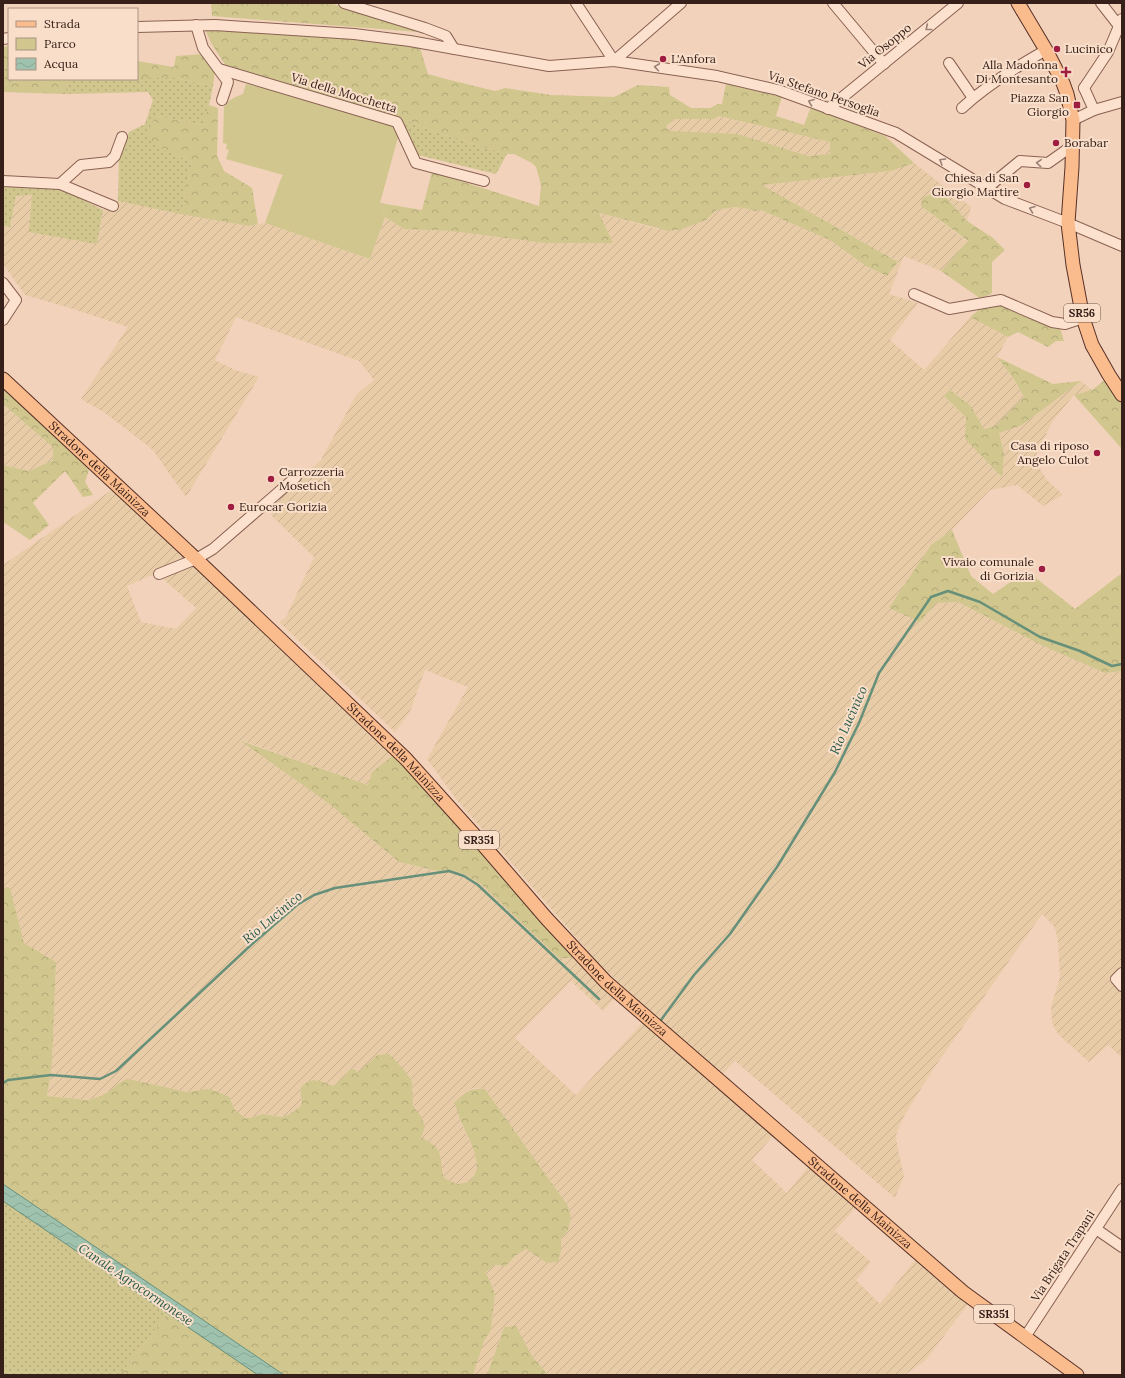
<svg xmlns="http://www.w3.org/2000/svg" width="1125" height="1378" font-family="Lora,serif">
<defs>
<pattern id="farmland-furrows" width="10" height="10" patternUnits="userSpaceOnUse"><rect width="10" height="10" fill="#e8cca7"/><path d="M-1 1l2-2M0 10L10 0M9 11l2-2" fill="none" stroke="#c8af8f"/></pattern>
<pattern id="grass-dots" width="8" height="8" patternUnits="userSpaceOnUse"><rect width="8" height="8" fill="#d0c68e"/><path d="M2 2h.1M6 6h.1" fill="none" stroke="#b3aa7a" stroke-width="1.8" stroke-linecap="round"/></pattern>
<pattern id="forest-crowns" width="20" height="18" patternUnits="userSpaceOnUse"><rect width="20" height="18" fill="#d0c68e"/><path d="M2 6a3 3 0 1 1 6 0M12 15a3 3 0 1 1 6 0" fill="none" stroke="#b3aa7a"/></pattern>
<pattern id="water-waves" width="16" height="10" patternUnits="userSpaceOnUse"><rect width="16" height="10" fill="#9fc2ae"/><path d="M0 5q4-4 8 0t8 0" fill="none" stroke="#8aa695"/></pattern>
</defs>
<rect width="100%" height="100%" fill="#f2d2ba"/>
<g fill="url(#farmland-furrows)">
<polygon points="719,116 831,142 830,154 808,156 738,134 682,133 669,131 666,126 675,119 713,119"/>
<polygon points="914,163 971,207 967,221 940,191 921,206 968,242 941,271 904,256 889,294 918,303 890,340 924,370 970,317 1008,337 997,357 1014,379 1024,397 995,426 984,430 971,406 950,390 944,396 1004,453 999,433 1022,425 1081,381 1092,390 1074,395 1052,422 1034,459 1047,480 1063,495 1043,506 1017,485 990,490 952,530 931,545 936,603 958,602 1039,644 1105,673 1122,671 1122,838 1119,840 1122,843 1122,967 1111,977 1122,991 1122,1058 1108,1045 1089,1062 1059,1035 1055,1029 1052,1023 1051,1007 1060,977 1058,942 1056,931 1053,925 1042,914 934,1068 904,1116 896,1135 897,1145 904,1176 895,1198 735,1061 721,1076 601,966 456,799 427,759 468,687 425,670 410,712 395,732 279,622 286,617 314,557 271,515 281,496 308,472 321,460 356,395 374,380 359,361 236,317 215,360 235,370 259,377 186,497 152,449 105,413 81,399 128,327 73,309 25,295 3,264 3,226 10,227 16,196 33,195 97,244 103,210 117,207 118,201 249,226 265,223 370,259 385,217 404,229 451,231 544,243 613,243 599,213 657,229 706,220 715,211 721,209 736,207 748,209 754,211 761,210 831,240 866,266 887,276 898,262 762,185 891,171"/>
<polygon points="3,404 54,447 53,460 29,471 3,465"/>
<polygon points="113,489 188,559 127,586 141,622 176,629 196,608 161,577 194,565 395,754 368,785 243,741 328,803 399,862 438,871 451,870 464,874 481,884 510,911 577,958 615,998 603,1011 571,981 515,1038 576,1095 645,1020 773,1136 752,1160 787,1193 808,1167 856,1207 835,1231 871,1262 856,1280 880,1304 915,1260 969,1303 925,1361 904,1375 548,1375 532,1356 516,1326 504,1327 487,1375 473,1375 484,1341 491,1330 495,1294 486,1272 495,1265 506,1266 515,1256 526,1249 547,1263 561,1251 561,1239 568,1230 571,1218 568,1206 485,1089 473,1088 462,1094 459,1112 462,1125 473,1148 476,1159 476,1173 469,1182 457,1184 444,1178 440,1167 440,1153 432,1144 421,1137 421,1116 413,1106 412,1082 377,1055 357,1074 349,1070 345,1076 334,1086 315,1080 300,1089 302,1102 300,1107 288,1115 281,1117 263,1114 250,1118 245,1118 234,1109 230,1097 207,1089 187,1092 128,1080 122,1081 113,1089 95,1099 88,1100 47,1096 52,1064 56,962 24,943 10,889 3,887 3,565"/>
</g>
<g fill="url(#grass-dots)">
<polygon points="9,67 9,79 26,79 3,84 3,68"/>
<polygon points="137,78 175,78 213,86 208,110 203,125 156,116 153,144 192,162 181,214 118,201 119,159 129,132 145,124 153,100 148,92 65,94 67,79 137,79"/>
<polygon points="401,118 441,134 507,154 496,174 418,155"/>
<polygon points="3,184 59,188 103,210 97,244 29,232 32,195 16,196 10,227 3,226"/>
<polygon points="3,1201 168,1313 120,1375 3,1375"/>
</g>
<g fill="url(#forest-crowns)" fill-rule="evenodd">
<polygon points="211,3 330,3 419,32 212,16"/>
<path d="M 205,29 L 397,42 L 420,48 L 428,74 L 446,79 L 495,91 L 505,88 L 551,95 L 614,97 L 638,85 L 669,87 L 670,95 L 691,108 L 710,108 L 718,104 L 722,104 L 726,84 L 782,97 L 776,116 L 804,125 L 811,107 L 885,136 L 914,163 L 891,171 L 762,185 L 898,262 L 887,276 L 866,266 L 830,240 L 761,210 L 754,211 L 748,209 L 736,207 L 721,209 L 715,211 L 706,220 L 682,229 L 669,231 L 599,213 L 613,243 L 544,243 L 451,231 L 404,229 L 385,217 L 380,203 L 422,210 L 432,172 L 539,206 L 541,187 L 540,181 L 536,167 L 532,163 L 514,154 L 507,154 L 441,134 L 401,118 L 226,66 L 211,43 ZM 719,116 L 830,142 L 830,154 L 808,156 L 738,134 L 669,131 L 666,126 L 675,119 L 713,119 Z"/>
<polygon points="9,46 9,67 3,68 3,47"/>
<polygon points="203,54 215,71 213,86 175,78 137,78 137,61 174,67 176,56"/>
<polygon points="26,79 67,79 65,94 3,92 3,84"/>
<polygon points="209,105 218,108 217,156 224,171 252,188 258,224 249,226 181,214 192,162 152,144 148,130 156,116 203,125"/>
<polygon points="940,191 967,221 993,238 1005,250 992,262 992,293 981,299 941,271 968,241 921,206 922,198"/>
<polygon points="1002,304 1051,326 1060,328 1064,341 1056,341 1048,347 1018,332 1008,337 970,317 980,309"/>
<polygon points="997,357 1053,384 1081,381 1022,425 999,433 1004,453 1002,477 965,439 966,417 944,396 950,390 971,406 984,429 995,426 1024,397 1014,379"/>
<polygon points="1105,380 1122,405 1122,449 1074,395 1092,390"/>
<polygon points="3,385 90,466 85,482 93,495 83,497 65,471 33,503 49,525 30,540 3,522 3,465 29,471 53,460 53,447 3,404"/>
<polygon points="952,530 971,576 993,594 1027,571 1075,609 1122,573 1122,671 1105,673 1039,644 958,602 936,603 920,622 889,608 931,545"/>
<polygon points="241,741 368,785 372,772 395,754 577,958 559,958 481,884 464,874 451,870 438,871 399,862 328,803"/>
<path d="M 3,887 L 10,888 L 24,943 L 56,962 L 52,1064 L 47,1096 L 88,1100 C 96,1098 106,1094 112,1089 C 118,1085 120,1081 128,1079 L 187,1092 L 207,1089 L 212,1090 L 230,1097 L 234,1109 L 245,1118 L 250,1118 L 263,1114 L 281,1117 L 288,1115 L 300,1107 L 302,1102 L 300,1089 C 312,1075 318,1081 334,1086 L 345,1076 L 349,1070 L 355,1069 L 357,1073 L 377,1055 L 389,1054 L 405,1071 L 412,1082 L 413,1106 L 421,1116 L 425,1127 L 421,1137 C 428,1141 439,1147 440,1155 C 442,1164 441,1169 444,1178 L 457,1184 L 469,1182 C 471,1179 475,1175 476,1172 C 479,1155 469,1140 463,1126 C 459,1118 458,1110 454,1103 C 465,1092 470,1088 485,1089 L 568,1206 L 571,1218 L 568,1230 L 561,1239 L 561,1251 L 558,1262 L 547,1263 L 526,1249 L 515,1256 L 506,1266 L 495,1265 L 486,1272 L 495,1294 L 491,1330 L 484,1341 L 473,1375 L 284,1375 L 3,1184 Z"/>
<polygon points="168,1313 258,1375 120,1375"/>
<polygon points="516,1326 532,1356 548,1375 487,1375 504,1327"/>
</g>
<path fill="#d0c68e" d="M 246,84 L 276,91 L 394,126 L 400,130 L 380,203 L 385,217 L 370,259 L 265,223 L 280,181 L 283,175 L 226,159 L 229,150 L 226,149 L 227,144 L 223,143 L 224,107 C 228,100 235,97 243,94 Z"/>
<polygon fill="url(#water-waves)" stroke="#66907a" points="3,1184 284,1375 258,1375 3,1201"/>
<g fill="none" stroke-linecap="round" stroke-linejoin="round">
<g stroke="#66907a" stroke-width="2.5">
<polyline points="661,1020 694,975 730,934 777,867 835,772 859,723 879,673 931,597 948,591 980,602 1040,637 1080,651 1112,666 1122,664"/>
<polyline points="3,1083 8,1080 51,1075 100,1079 116,1071 251,945 297,905 314,895 335,888 449,871 464,876 478,885 599,999"/>
</g>
<defs>
<g id="minor">
<polyline points="344,3 425,28 446,36 454,49"/>
<polyline points="576,3 614,61"/>
<polyline points="833,3 884,64"/>
<polyline points="1101,3 1119,26"/>
<polyline points="196,25 203,48 228,82 222,100"/>
<polyline points="137,27 215,25 354,34 410,41 549,66 614,61 717,76 778,90 896,133 1005,199 1068,223 1122,246"/>
<polyline points="3,39 9,38"/>
<polyline points="614,61 681,3"/>
<polyline points="949,63 973,98"/>
<polyline points="219,69 397,122 416,163 484,181"/>
<polyline points="1084,88 1108,52 1122,19"/>
<polyline points="1084,88 1094,110"/>
<path d="M 962,108 C 987,85 1016,67 1046,50"/>
<polyline points="828,109 958,3"/>
<polyline points="1073,120 1094,110 1122,102"/>
<polyline points="3,181 60,184 81,165 109,162 115,156 122,137"/>
<polyline points="60,184 113,206"/>
<polyline points="987,188 1020,161 1048,163 1072,146"/>
<polyline points="3,283 16,300 3,320"/>
<polyline points="914,294 949,309 1001,300 1052,322 1065,324 1083,318"/>
<polyline points="159,574 196,559 213,549 296,477"/>
<polyline points="1122,973 1116,979 1122,986"/>
<polyline points="1096,1229 1122,1247"/>
<polyline points="1025,1337 1122,1189"/>
</g>
<g id="major">
<polyline points="1018,3 1046,50 1063,83 1067,94 1073,120 1072,167 1068,223 1073,265 1083,318 1092,345 1109,375 1122,395"/>
<path id="s1" d="M 3,379 L 196,559 L 406,759 L 478,839 L 547,919 L 606,982 L 963,1292 L 1077,1375"/>
</g>
</defs>
<use href="#minor" stroke="#8a6153" stroke-width="12"/>
<use href="#major" stroke="#573128" stroke-width="15"/>
<use href="#minor" stroke="#fce2ce" stroke-width="10"/>
<use href="#major" stroke="#fabb8d" stroke-width="13"/>
</g>
<defs><path id="oneway-chevron" d="M-2-3.5L2.5 0L-2 3.5" fill="none" stroke-width="1.6" stroke-linecap="round" stroke-linejoin="round"/></defs>
<g stroke="#9a8174">
<use href="#oneway-chevron" transform="translate(928 28) rotate(141)"/>
<use href="#oneway-chevron" transform="translate(657 67) rotate(-172)"/>
<use href="#oneway-chevron" transform="translate(811 102) rotate(-159)"/>
<use href="#oneway-chevron" transform="translate(942 161) rotate(-149)"/>
<use href="#oneway-chevron" transform="translate(1039 163) rotate(-175)"/>
<use href="#oneway-chevron" transform="translate(1032 209) rotate(-159)"/>
</g>
<g fill="#9f1d41" stroke="#f9dfca" stroke-width="1.5">
<circle cx="1057" cy="49" r="4"/>
<circle cx="663" cy="59" r="4"/>
<path d="M1064 66h4v4h4v4h-4v4h-4v-4h-4v-4h4z"/>
<rect x="1073" y="101" width="8" height="8" rx="2"/>
<circle cx="1056" cy="143" r="4"/>
<circle cx="1027" cy="185" r="4"/>
<circle cx="1097" cy="453" r="4"/>
<circle cx="271" cy="479" r="4"/>
<circle cx="231" cy="507" r="4"/>
<circle cx="1042" cy="569" r="4"/>
</g>
<g text-anchor="middle" stroke-width="4" stroke-linejoin="round" paint-order="stroke">
<g fill="#f9dfca" stroke="#71594e" stroke-width="1">
<rect x="1064" y="304" width="36" height="18" rx="3"/>
<rect x="459" y="831" width="40" height="18" rx="3"/>
<rect x="974" y="1305" width="40" height="18" rx="3"/>
</g>
<g font-size="11" font-weight="bold" fill="#372019">
<text x="1082" y="317">SR56</text>
<text x="479" y="844">SR351</text>
<text x="994" y="1318">SR351</text>
</g>
<g font-size="12" fill="#372019" stroke="#f9dfca">
<text transform="translate(885 46) rotate(-39)" y="4">Via Osoppo</text>
<text transform="translate(344 93) rotate(17)" y="4">Via della Mocchetta</text>
<text transform="translate(824 94) rotate(19)" y="4">Via Stefano Persoglia</text>
<text dy="4" stroke="none"><textPath href="#s1" startOffset="132">Stradone della Mainizza</textPath></text>
<text dy="4" stroke="none"><textPath href="#s1" startOffset="542">Stradone della Mainizza</textPath></text>
<text dy="4" stroke="none"><textPath href="#s1" startOffset="866">Stradone della Mainizza</textPath></text>
<text dy="4" stroke="none"><textPath href="#s1" startOffset="1190">Stradone della Mainizza</textPath></text>
<text transform="translate(1063 1256) rotate(-57)" y="4">Via Brigata Trapani</text>
</g>
<g font-size="12" fill="#372019" stroke="#f9dfca" text-anchor="start">
<text x="1065" y="53">Lucinico</text>
<text x="671" y="63">L'Anfora</text>
<text x="1058" y="69" text-anchor="end">Alla Madonna<tspan x="1058" dy="14">Di Montesanto</tspan></text>
<text x="1069" y="102" text-anchor="end">Piazza San<tspan x="1069" dy="14">Giorgio</tspan></text>
<text x="1064" y="147">Borabar</text>
<text x="1019" y="182" text-anchor="end">Chiesa di San<tspan x="1019" dy="14">Giorgio Martire</tspan></text>
<text x="1089" y="450" text-anchor="end">Casa di riposo<tspan x="1089" dy="14">Angelo Culot</tspan></text>
<text x="279" y="476">Carrozzeria<tspan x="279" dy="14">Mosetich</tspan></text>
<text x="239" y="511">Eurocar Gorizia</text>
<text x="1034" y="566" text-anchor="end">Vivaio comunale<tspan x="1034" dy="14">di Gorizia</tspan></text>
</g>
<g font-size="13" font-style="italic" fill="#275948" stroke="#f9dfca">
<text transform="translate(848 720) rotate(-66)" y="5">Rio Lucinico</text>
<text transform="translate(272 917) rotate(-40)" y="5">Rio Lucinico</text>
<text transform="translate(136 1284) rotate(34)" y="5">Canale Agrocormonese</text>
</g>
</g>
<rect width="1125" height="1378" fill="none" stroke="#372019" stroke-width="8"/>
<rect x="8" y="8" width="130" height="72" fill="#f9dfca" stroke="#ab9383"/>
<rect x="16" y="21" width="20" height="6" fill="#fabb8d" stroke="#ab9383"/>
<text x="44" y="28" font-size="12" fill="#372019">Strada</text>
<rect x="16" y="38" width="20" height="12" fill="#d0c68e" stroke="#ab9383"/>
<text x="44" y="48" font-size="12" fill="#372019">Parco</text>
<rect x="16" y="58" width="20" height="12" fill="url(#water-waves)" stroke="#ab9383"/>
<text x="44" y="68" font-size="12" fill="#372019">Acqua</text>
</svg>
